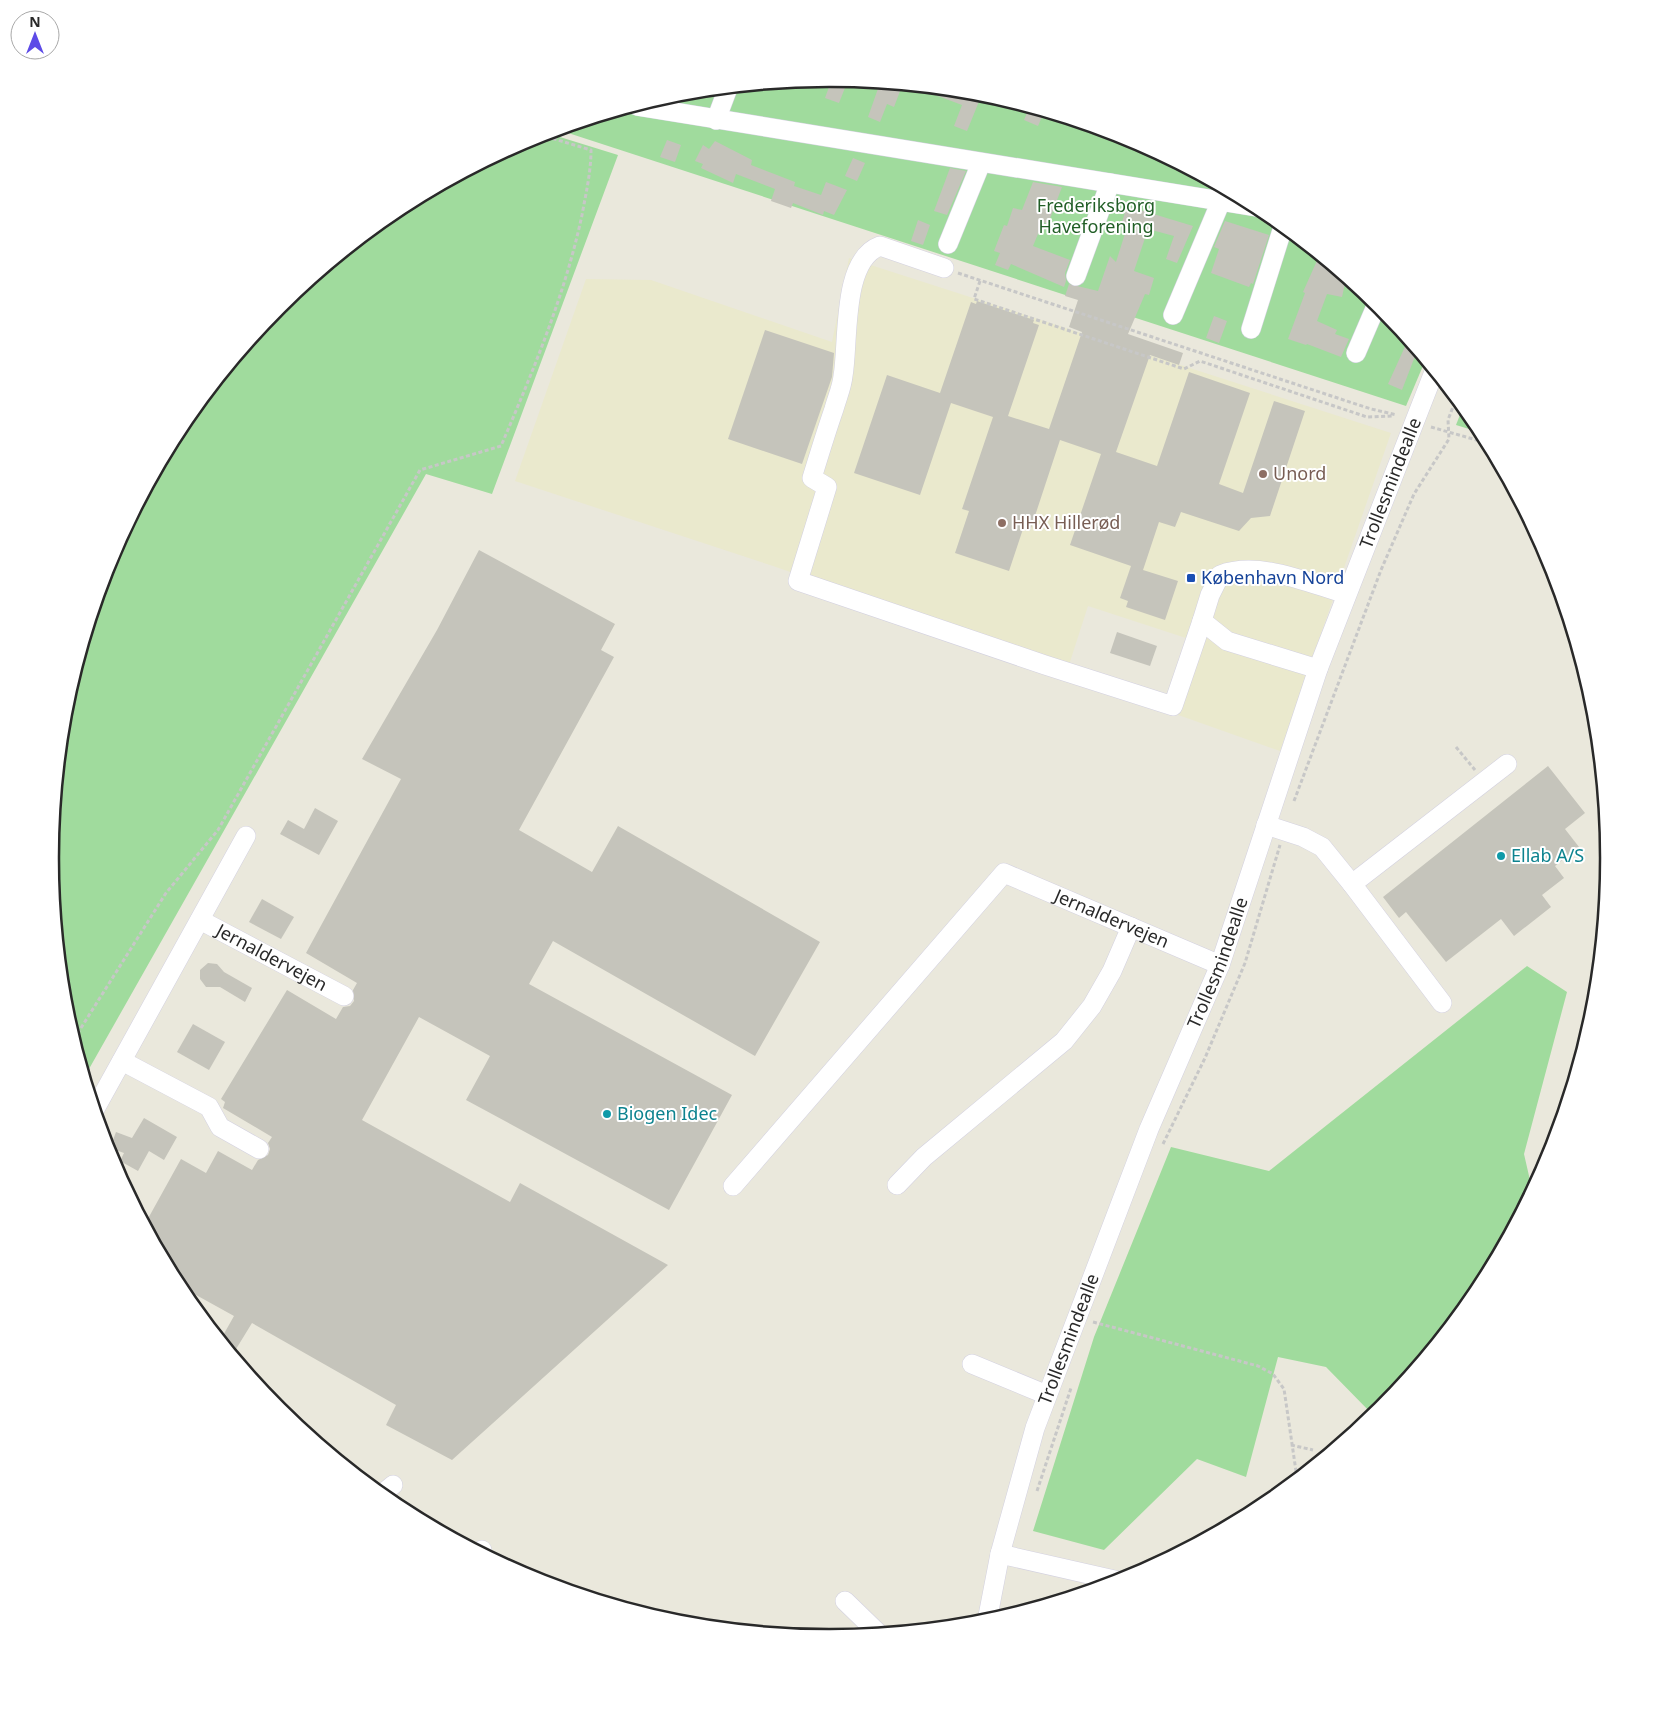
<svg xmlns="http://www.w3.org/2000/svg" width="1659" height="1716" font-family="'Noto Sans',sans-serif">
<rect width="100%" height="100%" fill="#eae8dc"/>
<polygon fill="#eae9cd" points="849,258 1391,433 1280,751 1167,711 1186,638 1088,606 1068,668 773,566 515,481 586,279 651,280 832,342"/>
<g fill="#a0db9d">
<polygon points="830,79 982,94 1128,138 1263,210 1381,307 1425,361 1406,406 559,130 678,93"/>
<polygon points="547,133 618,155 492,494 426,474 85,1076 65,1010 50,858 65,706 109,559 182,425 279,307 397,210 531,138"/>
<polygon points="1463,407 1482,433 1456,425"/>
<polygon points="1527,966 1567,992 1524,1154 1532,1189 1477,1291 1380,1409 1374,1414 1372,1414 1326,1367 1278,1357 1246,1477 1197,1459 1104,1550 1033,1531 1094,1337 1171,1147 1269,1171"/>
</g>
<g fill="#c5c4bb">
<polygon points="832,79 848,80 839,103 825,98"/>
<polygon points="880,83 902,86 894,107 887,104 880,122 868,117"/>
<polygon points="931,89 982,94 967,131 954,126 962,105 930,93"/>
<polygon points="1029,108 1044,112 1038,126 1024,120"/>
<polygon points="667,140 681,145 675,162 660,157"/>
<polygon points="715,141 752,160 751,165 795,182 794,186 821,195 826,182 847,190 834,215 824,211 823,215 793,203 791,208 771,201 775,189 736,174 733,183 701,168 703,164 695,161 703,145 709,149"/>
<polygon points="853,158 865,163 857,181 845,176"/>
<polygon points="950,168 966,171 947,215 934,211"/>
<polygon points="1033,182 1062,187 1048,224 1043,222 1033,246 1070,260 1065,273 1066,281 1064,287 1011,264 1008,270 995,265 1000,253 994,251 1004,225 1007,226 1013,208 1022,210"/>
<polygon points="1127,206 1193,226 1177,263 1166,259 1174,236 1148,229 1134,271 1154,278 1149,295 1145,294 1128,334 1183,353 1179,365 1150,355 1116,452 1157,466 1189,372 1250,393 1219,484 1243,493 1274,401 1305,411 1270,516 1251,518 1239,531 1181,512 1175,527 1159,522 1143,570 1178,581 1165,620 1126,607 1128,601 1120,598 1131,566 1070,545 1101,454 1060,440 1030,531 1023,529 1009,571 955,553 969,511 962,509 993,417 951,403 920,495 854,473 887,375 940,393 971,302 976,304 977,301 1034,320 1033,323 1039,325 1008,416 1049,429 1082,332 1069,327 1078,300 1065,296 1069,284 1098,291 1110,256 1116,262 1128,224 1122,222"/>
<polygon points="918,220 930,225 923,245 911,241"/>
<polygon points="1225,221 1269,235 1253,284 1251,283 1249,287 1211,273 1219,249 1214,247"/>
<polygon points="1319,256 1346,279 1342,297 1327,294 1317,321 1337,330 1335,334 1349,339 1341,357 1307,344 1306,345 1288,339 1305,293 1303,292"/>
<polygon points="1214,316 1227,321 1219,343 1206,338"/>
<polygon points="765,330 834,353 832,377 802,464 728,439"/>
<polygon points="1408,340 1417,351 1402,390 1388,384"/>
<polygon points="479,550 615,624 601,650 614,657 519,830 592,872 618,826 820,942 755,1056 553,941 529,984 732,1095 669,1210 466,1100 490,1056 419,1017 362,1120 510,1202 520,1183 668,1265 452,1460 386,1425 396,1405 252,1323 233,1354 221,1339 234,1316 178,1285 145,1224 181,1159 206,1173 218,1151 252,1170 258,1160 268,1155 270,1149 268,1143 272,1137 223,1108 225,1102 221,1099 287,990 336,1019 343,1007 350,1006 354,1001 353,990 357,983 306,953 401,779 362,759 437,630"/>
<polygon points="1117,632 1157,646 1150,666 1110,653"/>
<polygon points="1548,766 1585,813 1565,829 1579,847 1555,866 1564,878 1542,895 1551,907 1514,936 1501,919 1446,962 1406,912 1399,918 1383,897"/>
<polygon points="315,808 338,821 319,855 280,834 288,820 304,829"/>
<polygon points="262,899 294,917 281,939 249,922"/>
<polygon points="208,963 217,964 224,972 252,988 245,1002 220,987 206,987 200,979 200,970"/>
<polygon points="193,1024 225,1042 209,1070 177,1052"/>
<polygon points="144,1118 177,1137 164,1160 149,1151 138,1171 120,1161 124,1153 110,1148 116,1132 132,1138"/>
</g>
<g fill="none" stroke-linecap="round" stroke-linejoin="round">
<defs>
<g id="minor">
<polyline points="637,106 1257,207"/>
<polyline points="716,120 728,88"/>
<polyline points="948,244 981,163"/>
<path d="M 944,268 L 880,246 C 841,260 849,343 843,376 C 842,387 837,398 834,409 C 826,432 819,455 812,478 L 827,487 L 798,581 L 1045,665 L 1173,706 L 1202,621"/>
<polyline points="1076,276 1110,183"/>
<polyline points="1173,315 1221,201"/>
<polyline points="1251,329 1283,227"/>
<polyline points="1356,353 1377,304"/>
<path d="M 1318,669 L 1227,641 L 1202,621 L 1210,595 L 1220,575 C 1259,560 1308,583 1346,594"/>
<polyline points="1266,825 1303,837 1322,847 1352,884 1442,1003"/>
<polyline points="1352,884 1507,764"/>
<path id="s1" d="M 200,920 L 344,996"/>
<polyline points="122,1061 209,1107 220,1127 259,1149"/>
<polyline points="95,1109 246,836"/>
<polyline points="897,1185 924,1157 1064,1041 1092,1006 1112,971 1131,927"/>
<path id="s2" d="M 733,1186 L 1004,873 L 1220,965"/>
<polyline points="972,1364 1047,1395"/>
<polyline points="382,1494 393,1485"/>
<polyline points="480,1551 482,1550"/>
<polyline points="1000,1554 1119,1581"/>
<polyline points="845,1601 878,1633"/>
<path id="s3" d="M 987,1621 L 1000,1554 L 1035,1428 L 1149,1129 L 1220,965 L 1318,669 L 1434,372"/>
</g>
</defs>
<use href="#minor" stroke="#d3d1e0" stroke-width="20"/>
<g stroke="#c7c7c7" stroke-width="3" stroke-dasharray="4 2.5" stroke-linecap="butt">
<polyline points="958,273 1371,409 1397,415"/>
<polyline points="980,281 974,299 1184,369 1200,361 1367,417 1392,416"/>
<polyline points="1431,427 1487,443"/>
<polyline points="1456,747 1475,770"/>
<polyline points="1294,801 1381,570 1414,494 1449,439 1448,420 1456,399"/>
<path d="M 74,1039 L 166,893 L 218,830 L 420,470 L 501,446 C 533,371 565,295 582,215 C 586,193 591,172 591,150 L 541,135"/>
<polyline points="1163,1144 1205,1058 1245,963 1280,845"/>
<polyline points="1093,1322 1258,1366 1273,1374 1284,1389 1297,1478"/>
<polyline points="1291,1445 1313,1450"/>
<polyline points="1037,1491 1071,1388"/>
</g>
<use href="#minor" stroke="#fff" stroke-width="19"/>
</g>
<g fill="#8d6e63" stroke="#fff" stroke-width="2">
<circle cx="1263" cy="474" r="5"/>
<circle cx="1002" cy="523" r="5"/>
</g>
<rect fill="#1a4fb4" stroke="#fff" stroke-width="2" x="1186" y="573" width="10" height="10" rx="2.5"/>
<g fill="#0f9aa8" stroke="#fff" stroke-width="2">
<circle cx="1501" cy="856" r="5"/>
<circle cx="607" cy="1114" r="5"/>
</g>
<g text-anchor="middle" stroke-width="4" stroke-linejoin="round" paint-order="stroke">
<g font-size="18" fill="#215e26" stroke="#fff">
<text x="1096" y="212">Frederiksborg<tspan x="1096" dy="21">Haveforening</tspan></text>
</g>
<g font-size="18" fill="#785e54" stroke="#fff" text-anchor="start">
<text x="1273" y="480">Unord</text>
<text x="1012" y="529">HHX Hillerød</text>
</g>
<g font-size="18" fill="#292929" stroke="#fff">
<text dy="6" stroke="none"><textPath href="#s3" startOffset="1209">Trollesmindealle</textPath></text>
<text dy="6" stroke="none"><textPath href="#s2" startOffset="531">Jernaldervejen</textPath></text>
<text dy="6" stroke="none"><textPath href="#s1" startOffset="81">Jernaldervejen</textPath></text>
<text dy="6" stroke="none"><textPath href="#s3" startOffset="699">Trollesmindealle</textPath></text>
<text dy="6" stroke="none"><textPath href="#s3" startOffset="294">Trollesmindealle</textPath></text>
</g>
<g font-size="18" fill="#164399" stroke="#fff" text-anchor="start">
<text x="1201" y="584">København Nord</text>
</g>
<g font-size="18" fill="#0d838f" stroke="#fff" text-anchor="start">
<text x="1511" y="862">Ellab A/S</text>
<text x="617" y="1120">Biogen Idec</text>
</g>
</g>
<path d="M0 0H1659V1716H0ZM829 87H830A770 770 0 0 1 1600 857V859A770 770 0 0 1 830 1629H829A770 770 0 0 1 59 859V857A770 770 0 0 1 829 87Z" fill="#fff" fill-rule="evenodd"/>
<path fill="none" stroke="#292929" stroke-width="2.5" d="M829 87H830A770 770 0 0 1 1600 857V859A770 770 0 0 1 830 1629H829A770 770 0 0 1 59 859V857A770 770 0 0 1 829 87Z"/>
<g transform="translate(35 35)"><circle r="24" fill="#ffffff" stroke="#a9a9a9"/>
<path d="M0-4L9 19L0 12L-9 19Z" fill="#5d4be7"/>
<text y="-8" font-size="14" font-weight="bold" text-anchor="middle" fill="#292929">N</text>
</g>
</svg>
